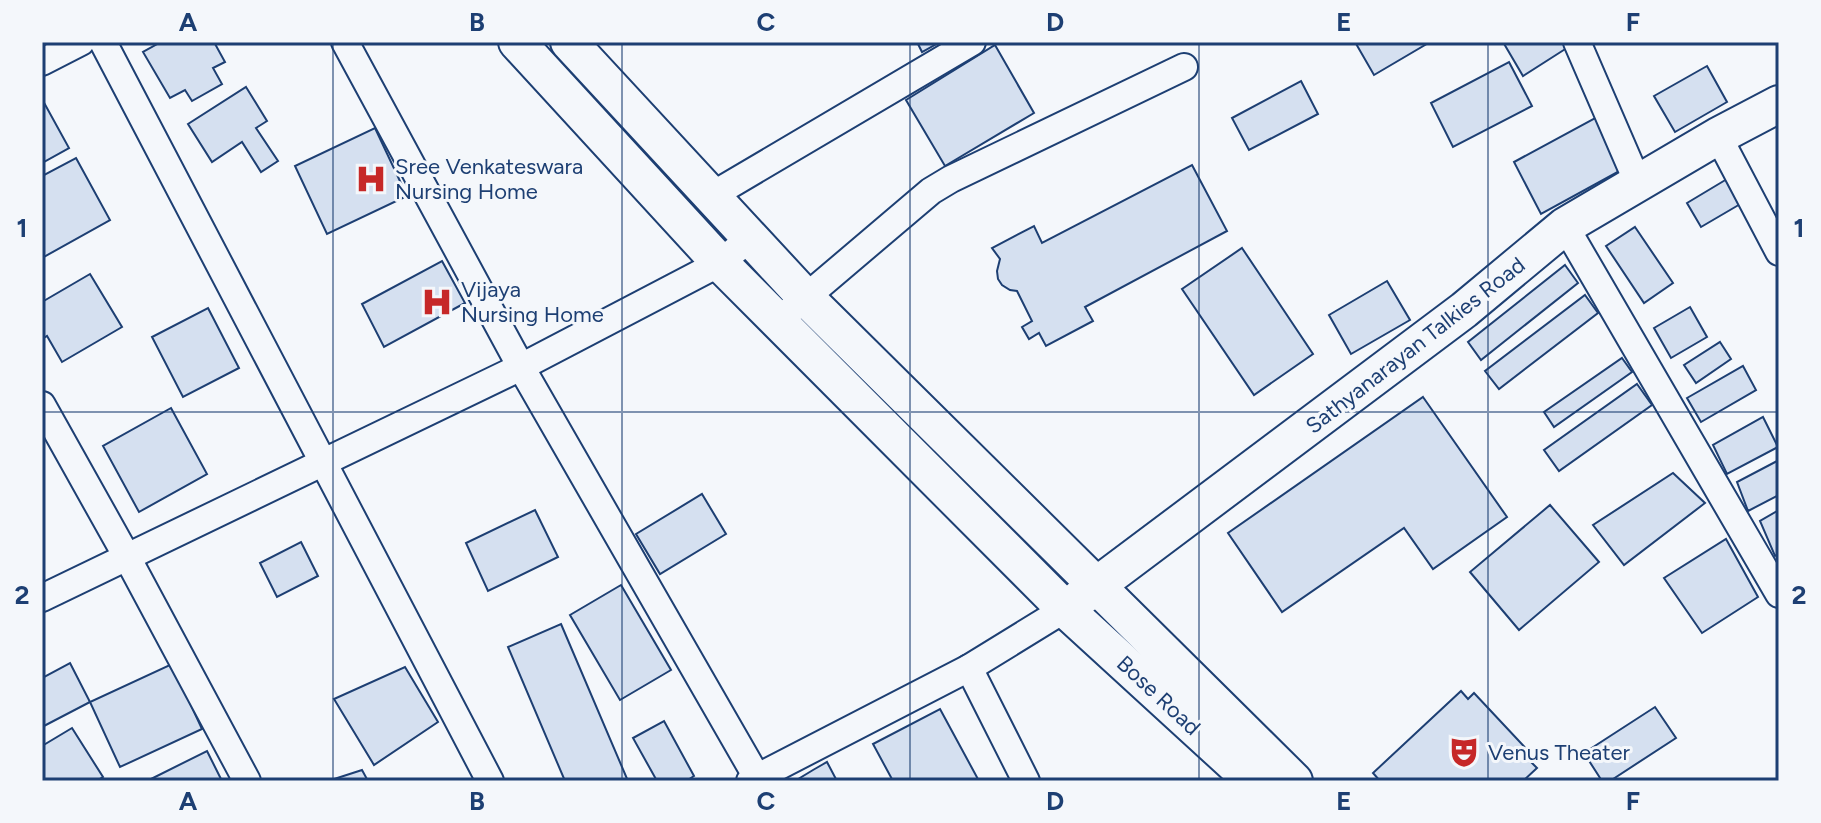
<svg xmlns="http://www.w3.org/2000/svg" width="1821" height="823" font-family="Figtree,sans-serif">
<rect width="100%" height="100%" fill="#f4f7fb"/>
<g fill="#d5e0f0" stroke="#1d3f73" stroke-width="2">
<polygon points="161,42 214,42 225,62 213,68 222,84 192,101 185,90 170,98 143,52"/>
<polygon points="917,42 940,42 922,52"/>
<polygon points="1355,42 1430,42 1374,75"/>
<polygon points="1503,42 1568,42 1570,46 1523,76"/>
<polygon points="995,45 1034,113 945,166 906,100"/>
<polygon points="1509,62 1532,106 1453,147 1431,103"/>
<polygon points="1707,66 1727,102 1675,132 1654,96"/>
<polygon points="1301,81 1318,114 1249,150 1232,118"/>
<polygon points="246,87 267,121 256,128 278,161 261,172 242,142 212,162 188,124"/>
<polygon points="42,99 69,148 42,163"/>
<polygon points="1597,117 1625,168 1541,214 1514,162"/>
<polygon points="375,128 407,196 327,234 295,166"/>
<polygon points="76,158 110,220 42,258 42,176"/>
<polygon points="1192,165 1227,231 1085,307 1093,321 1046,346 1039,333 1029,339 1022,327 1032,321 1017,291 1010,290 1002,285 998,279 997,271 1000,259 992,248 1034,226 1042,243"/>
<polygon points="1727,179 1742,203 1701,227 1687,203"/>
<polygon points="1635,227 1673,283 1644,303 1606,246"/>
<polygon points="1242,248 1313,354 1254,395 1182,289"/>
<polygon points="442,261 465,303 384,347 362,304"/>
<polygon points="1565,265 1578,283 1481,360 1468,342"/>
<polygon points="90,274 122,327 62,362 47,336 42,339 42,302"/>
<polygon points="1387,281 1410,320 1351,354 1329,315"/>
<polygon points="1585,295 1598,313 1499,389 1485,371"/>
<polygon points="1690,307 1707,337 1671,358 1654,328"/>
<polygon points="208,308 239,368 183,397 152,337"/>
<polygon points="1720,342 1731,359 1696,383 1684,365"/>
<polygon points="1622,358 1632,372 1554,427 1544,412"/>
<polygon points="1743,366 1756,390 1701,422 1687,398"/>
<polygon points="1637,384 1652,405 1559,471 1544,450"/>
<polygon points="1423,397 1507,517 1433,569 1404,528 1282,612 1228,533"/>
<polygon points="171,408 207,474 139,512 103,446"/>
<polygon points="1763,417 1778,447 1727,474 1713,445"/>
<polygon points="1779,460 1779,495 1748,511 1737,482"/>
<polygon points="1673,473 1705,503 1624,565 1593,525"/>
<polygon points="702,494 726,534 660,574 636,534"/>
<polygon points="1550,505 1599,562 1519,630 1470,572"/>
<polygon points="535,510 558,557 488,591 466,543"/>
<polygon points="1779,510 1779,554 1775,556 1760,521"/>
<polygon points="1726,539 1758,597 1702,633 1664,578"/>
<polygon points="301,542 318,576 277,597 260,563"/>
<polygon points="621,585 671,670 620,700 570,615"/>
<polygon points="561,624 628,781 565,781 508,647"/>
<polygon points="70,663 90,702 42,727 42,678"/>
<polygon points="172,664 202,729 120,767 90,702"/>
<polygon points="405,667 438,722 374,765 334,699"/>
<polygon points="1461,691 1468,699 1474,693 1532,755 1528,759 1537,768 1523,781 1380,781 1373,773"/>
<polygon points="1655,707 1676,738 1610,781 1602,781 1584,753"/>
<polygon points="940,709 979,781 893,781 873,744"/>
<polygon points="664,721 694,776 686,781 657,781 633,738"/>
<polygon points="72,728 103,777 96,781 42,781 42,746"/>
<polygon points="207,751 222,781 147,781"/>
<polygon points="827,762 837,781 795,781 813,770"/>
<polygon points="362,770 368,781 328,781"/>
</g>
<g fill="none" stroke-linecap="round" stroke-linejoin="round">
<defs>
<g id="minor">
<polyline points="103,42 490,781"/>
<polyline points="345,42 521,367 759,781"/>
<polyline points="1577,42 1638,183"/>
<polyline points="42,62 81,42"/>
<polyline points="1718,136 1779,252"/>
<polyline points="711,196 972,42"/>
<polyline points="1565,226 1779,594"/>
<polyline points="792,309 931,191 951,179 1184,67"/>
<polyline points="42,405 127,557 247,781"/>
<polyline points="42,598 521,367 720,263 750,238"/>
<polyline points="969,668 1026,781"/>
<polyline points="750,781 969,668 1065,609"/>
</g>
<g id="secondary">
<polyline points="517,42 720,263 1065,609 1253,781"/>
<polyline points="569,42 806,298 1294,781"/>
<polyline points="1080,598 1464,310 1565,226 1718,136 1779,104"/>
</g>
</defs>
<use href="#minor" stroke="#1d3f73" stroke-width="30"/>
<use href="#secondary" stroke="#1d3f73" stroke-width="40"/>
<use href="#minor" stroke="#f4f7fb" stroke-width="26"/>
<use href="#secondary" stroke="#f4f7fb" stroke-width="36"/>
</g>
<path fill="none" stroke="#1d3f73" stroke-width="2" stroke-opacity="0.55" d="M 333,42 L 333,781M 622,42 L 622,781M 910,42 L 910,781M 1199,42 L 1199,781M 1488,42 L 1488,781M 42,412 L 1779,412"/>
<defs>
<symbol id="hospital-bare" viewBox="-9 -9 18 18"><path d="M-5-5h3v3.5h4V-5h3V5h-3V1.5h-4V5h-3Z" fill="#c62828" stroke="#f4f7fb" stroke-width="2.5" paint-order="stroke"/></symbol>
<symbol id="theatre-bare" viewBox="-9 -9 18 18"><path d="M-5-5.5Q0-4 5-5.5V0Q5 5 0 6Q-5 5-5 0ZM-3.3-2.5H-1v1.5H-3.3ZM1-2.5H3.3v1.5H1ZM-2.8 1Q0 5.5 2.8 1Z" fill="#c62828" stroke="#f4f7fb" stroke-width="2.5" paint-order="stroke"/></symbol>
</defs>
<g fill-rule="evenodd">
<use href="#hospital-bare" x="349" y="157" width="44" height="44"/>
<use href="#hospital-bare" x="415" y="280" width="44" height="44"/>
<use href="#theatre-bare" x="1442" y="730" width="44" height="44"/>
</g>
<g text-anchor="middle" stroke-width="6" stroke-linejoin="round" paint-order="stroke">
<g font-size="22" fill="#1d3f73" stroke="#f4f7fb" text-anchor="start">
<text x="395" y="174">Sree Venkateswara<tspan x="395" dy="25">Nursing Home</tspan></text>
<text x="461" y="297">Vijaya<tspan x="461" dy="25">Nursing Home</tspan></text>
<text x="1488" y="760">Venus Theater</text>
</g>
<g font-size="22" fill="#1d3f73" stroke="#f4f7fb">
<text transform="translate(1415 345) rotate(-38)" y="8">Sathyanarayan Talkies Road</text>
<text transform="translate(1159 695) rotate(43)" y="8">Bose Road</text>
</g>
</g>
<rect width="1821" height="823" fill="none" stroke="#f4f7fb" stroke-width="88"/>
<rect x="44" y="44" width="1733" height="735" fill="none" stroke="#1d3f73" stroke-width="3"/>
<g font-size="26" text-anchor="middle" font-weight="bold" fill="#1d3f73">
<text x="188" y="31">A</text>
<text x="477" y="31">B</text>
<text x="766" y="31">C</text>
<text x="1055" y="31">D</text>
<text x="1344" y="31">E</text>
<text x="1633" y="31">F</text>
<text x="22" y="237">1</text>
<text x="1799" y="237">1</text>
<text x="22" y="604">2</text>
<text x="1799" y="604">2</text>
<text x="188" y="810">A</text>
<text x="477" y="810">B</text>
<text x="766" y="810">C</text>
<text x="1055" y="810">D</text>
<text x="1344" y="810">E</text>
<text x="1633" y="810">F</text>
</g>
</svg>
